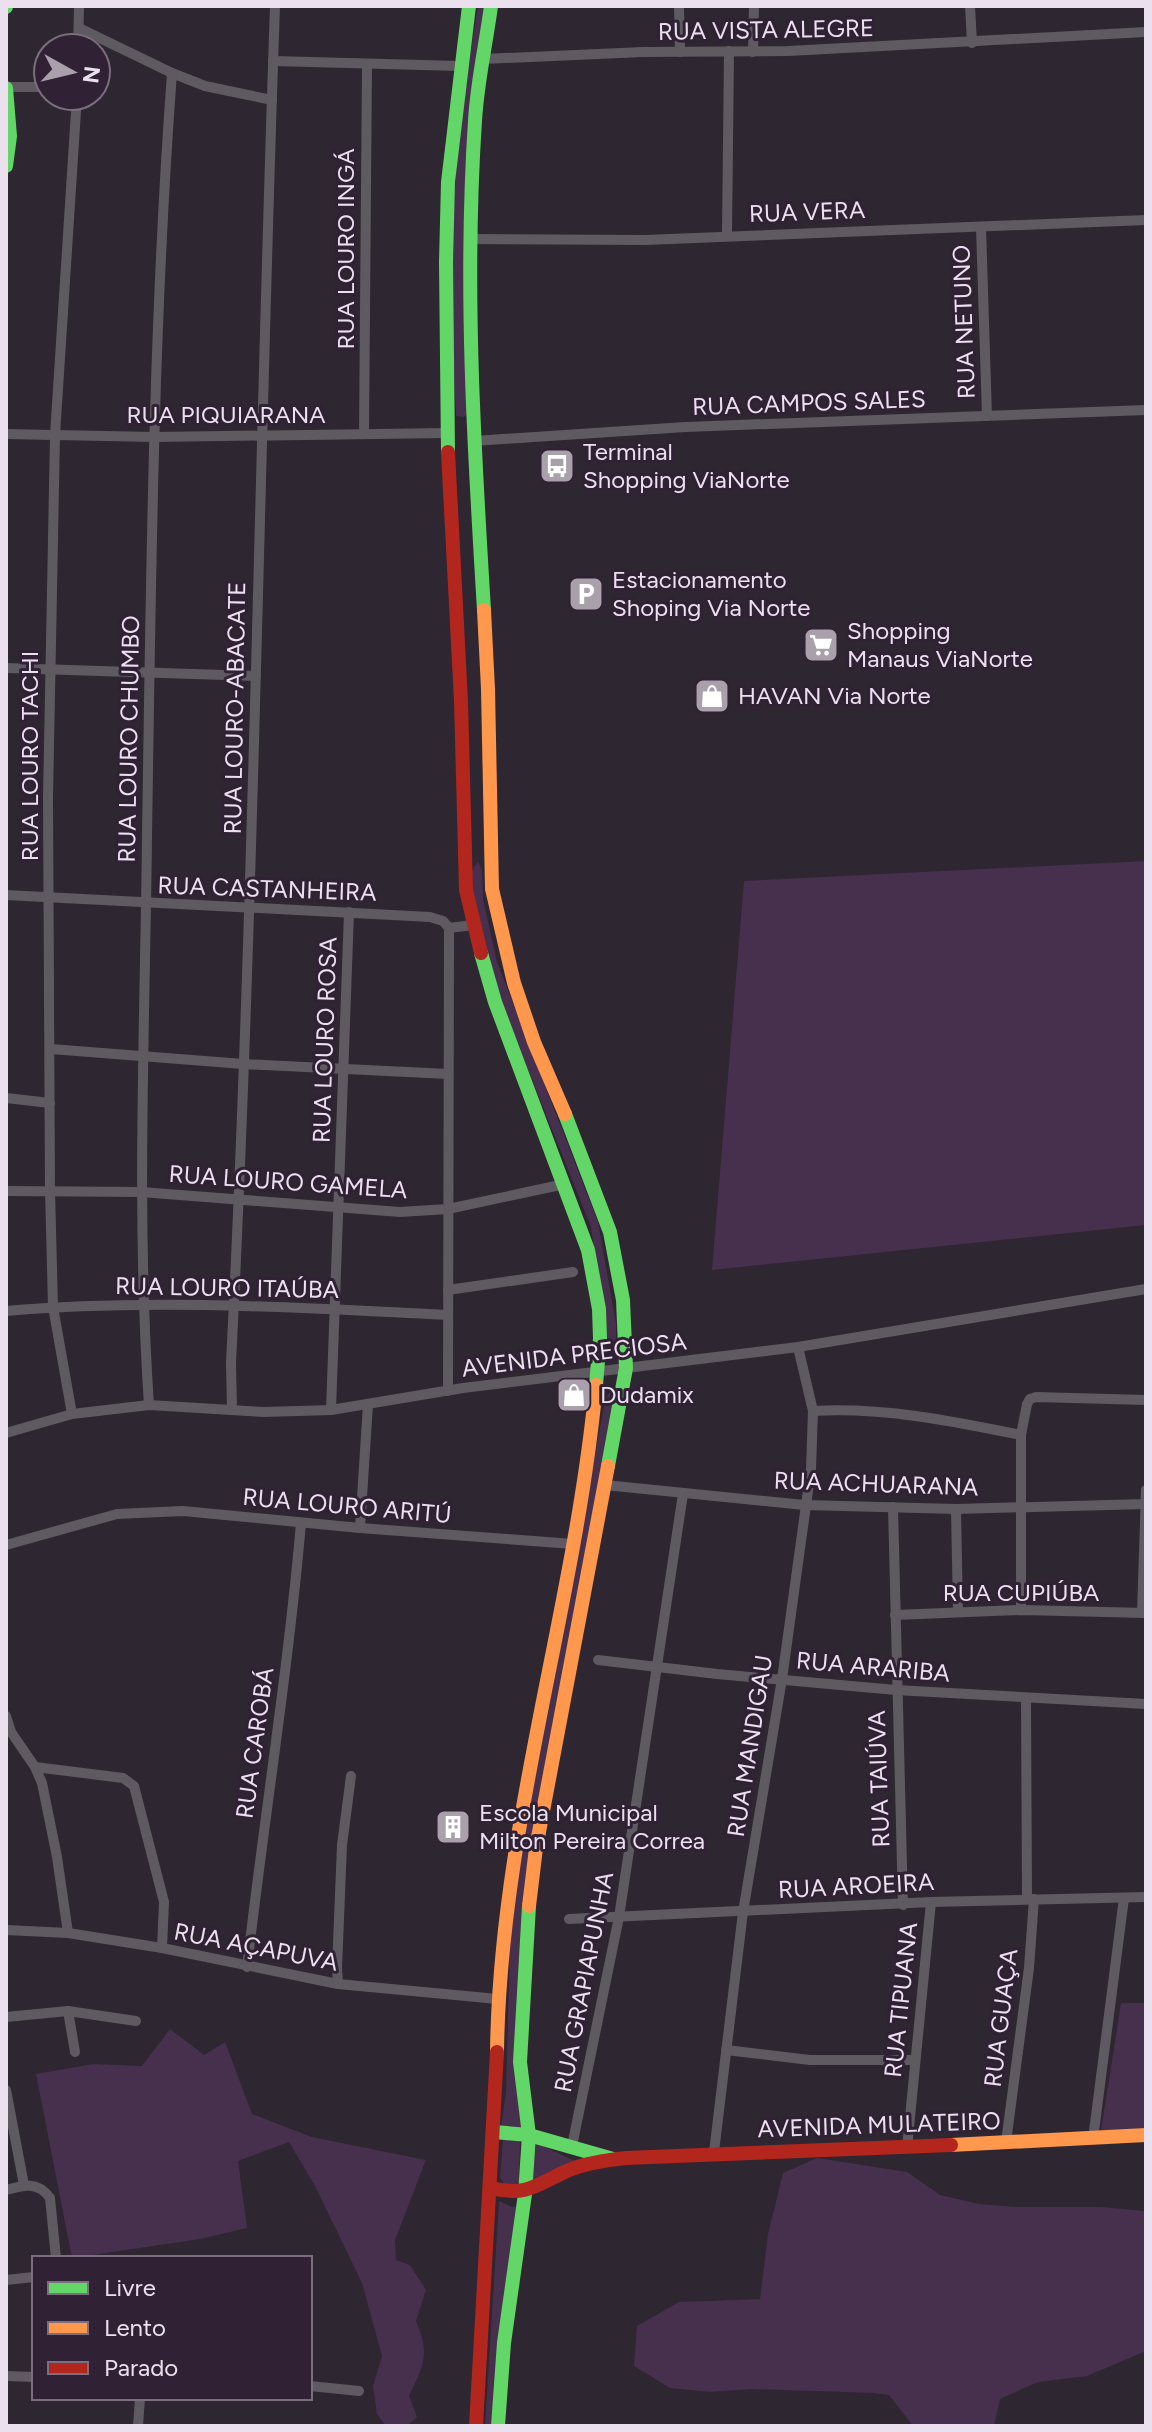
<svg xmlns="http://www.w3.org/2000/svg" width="1152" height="2432" font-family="Figtree,sans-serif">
<rect width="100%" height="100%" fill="#2e2630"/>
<g fill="#46304d">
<path d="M 478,6 L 487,6 L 467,414 L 464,417 L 456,416 C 453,341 450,264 455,189 C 459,127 468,67 478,6 Z"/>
<polygon points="478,861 482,871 483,899 497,962 598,1222 616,1323 616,1354 609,1353 591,1227 491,977 473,893 472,871"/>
<polygon points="1146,861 1146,1225 712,1270 744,881"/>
<polygon points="610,1393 615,1396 540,1794 522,2131 501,2128 506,2092 510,1943 520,1855 606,1396"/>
<polygon points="1121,2003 1146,2003 1146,2128 1101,2131"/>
<path d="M 170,2029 L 204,2055 L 225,2042 L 252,2114 L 312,2137 L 426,2160 L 395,2240 L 396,2260 L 410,2265 L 426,2290 L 416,2321 C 430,2354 424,2365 409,2396 L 417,2417 L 407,2426 L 386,2426 L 377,2414 L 373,2386 L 382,2356 L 362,2283 L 315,2186 L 289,2142 L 238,2161 L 247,2228 L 200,2239 L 72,2258 L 36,2074 L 93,2064 L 142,2066 Z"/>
<polygon points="507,2137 520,2140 519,2181 515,2186 506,2187 500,2177 503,2140"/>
<polygon points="536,2143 575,2161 574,2166 532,2180"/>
<polygon points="817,2158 907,2172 940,2195 979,2204 1019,2207 1101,2207 1145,2211 1146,2351 1087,2376 1038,2382 1000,2399 994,2426 913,2426 889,2395 872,2393 751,2389 710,2392 670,2388 634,2366 637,2326 679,2302 760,2299 768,2234 783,2173"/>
<polygon points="499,2201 512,2207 518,2206 493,2426 485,2426"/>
</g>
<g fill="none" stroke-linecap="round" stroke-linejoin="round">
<g stroke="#5f5a61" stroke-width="10">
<polyline points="679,6 680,52"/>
<polyline points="970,6 972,43"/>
<polyline points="79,28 172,73 205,86 272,100"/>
<polyline points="78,48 79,6"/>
<polyline points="753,52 754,6"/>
<polyline points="483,59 643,52 788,51 1146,32"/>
<polyline points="273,61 459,66"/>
<polyline points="6,87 48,87"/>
<polyline points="981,227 987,416"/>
<polyline points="727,235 729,51"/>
<polyline points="469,239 645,240 1146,220"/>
<polyline points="6,434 155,437 447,433"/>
<polyline points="364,434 367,64"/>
<polyline points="474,441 685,427 1146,410"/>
<polyline points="6,668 256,676"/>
<polyline points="6,895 430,917 443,921 449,928 448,1391"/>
<polyline points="449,928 473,925"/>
<polyline points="51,1049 243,1064 448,1074"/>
<polyline points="6,1098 50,1103"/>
<polyline points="6,1191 141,1192 400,1212 448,1209 565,1184"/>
<polyline points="448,1290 573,1272"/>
<path d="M 6,1311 C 153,1298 302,1308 448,1315"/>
<path d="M 149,1405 C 136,1215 145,1026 147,836 C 151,582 153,327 172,73"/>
<path d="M 232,1410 L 231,1363 C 254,911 259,458 275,6"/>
<polyline points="331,1410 349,912"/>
<path d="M 813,1411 C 883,1407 952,1421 1021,1435"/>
<polyline points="72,1414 53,1307 50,1190 48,798 55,435 77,96"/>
<polyline points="6,1433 72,1414 149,1405 264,1412 331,1410 463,1388 798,1347 1146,1289"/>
<polyline points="605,1485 805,1505 956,1509 1146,1504"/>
<polyline points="893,1507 903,1905"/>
<polyline points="956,1509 958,1612"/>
<polyline points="360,1528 368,1404"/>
<polyline points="6,1545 117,1514 183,1511 360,1528 573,1544"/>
<polyline points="1021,1610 1021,1435 1027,1404 1030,1399 1036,1397 1146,1400"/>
<polyline points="1142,1613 1146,1490"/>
<polyline points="895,1615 1021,1610 1146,1613"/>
<polyline points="598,1660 717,1674 896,1690 1146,1704"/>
<polyline points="1026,1699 1027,1899"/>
<polyline points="6,1716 11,1732 35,1767 42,1783 57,1857 68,1933"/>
<polyline points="35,1767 123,1778 134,1786 164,1902 162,1948"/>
<polyline points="569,1919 931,1902 1146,1897"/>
<polyline points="6,1930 68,1933 162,1948 338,1984 498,1999"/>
<path d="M 247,1967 C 264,1819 288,1672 301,1523"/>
<polyline points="338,1984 337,1968 342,1845 351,1776"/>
<polyline points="68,2011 75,2052"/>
<polyline points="6,2017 68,2011 136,2021"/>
<polyline points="726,2050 810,2060 915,2060"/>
<polyline points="6,2090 24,2185"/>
<polyline points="1093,2139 1124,1898"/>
<polyline points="1006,2142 1029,1968 1034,1899"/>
<polyline points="572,2146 619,1917 683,1494"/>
<polyline points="907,2148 931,1902"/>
<polyline points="714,2152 743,1912 782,1679 811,1469 813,1411 798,1347"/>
<path d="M 6,2190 C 24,2185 38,2181 50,2198 L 56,2258"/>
<polyline points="6,2280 34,2277"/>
<polyline points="6,2376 34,2377"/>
<polyline points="310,2386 359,2391"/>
<polyline points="138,2426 140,2398"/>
</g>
<g stroke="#63d668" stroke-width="14">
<polyline points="6,6 6,7"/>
<polyline points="6,88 10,136 6,166"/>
<polyline points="448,452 446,262 448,182 469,6"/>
<path d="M 484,610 C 474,447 464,284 475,121 C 477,83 486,44 491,6"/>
<polyline points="481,953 495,1002 588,1250 599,1309 600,1338 596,1385"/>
<polyline points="565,1114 610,1232 623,1300 626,1368 608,1466"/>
<polyline points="494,2132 529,2135 613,2159"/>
<polyline points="498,2426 504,2343 525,2194 529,2135 520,2062 529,1906"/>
</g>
<g stroke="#ff974d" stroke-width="14">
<polyline points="484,610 488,689 492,889 514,983 534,1042 565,1114"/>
<polyline points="529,1906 536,1848 608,1466"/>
<path d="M 497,2052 C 500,1825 575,1609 596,1385"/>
<polyline points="951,2145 1146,2135"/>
</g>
<g stroke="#b3261e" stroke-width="14">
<polyline points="448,452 461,701 466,890 481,953"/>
<path d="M 491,2188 C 528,2197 537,2184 569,2170 C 587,2163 606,2160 626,2158 L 951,2145"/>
<polyline points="476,2426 497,2052"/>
</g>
</g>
<defs>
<symbol id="bus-square" viewBox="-11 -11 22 22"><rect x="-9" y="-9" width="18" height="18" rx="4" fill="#a9a0ac" stroke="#302135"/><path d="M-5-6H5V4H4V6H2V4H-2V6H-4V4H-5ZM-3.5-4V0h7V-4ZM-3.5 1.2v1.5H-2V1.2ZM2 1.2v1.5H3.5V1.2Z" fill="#fff"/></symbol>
<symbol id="parking-square" viewBox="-11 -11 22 22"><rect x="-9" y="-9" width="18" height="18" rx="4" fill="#a9a0ac" stroke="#302135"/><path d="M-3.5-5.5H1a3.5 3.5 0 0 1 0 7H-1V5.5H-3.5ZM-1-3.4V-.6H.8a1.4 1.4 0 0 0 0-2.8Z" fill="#fff"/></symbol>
<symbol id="supermarket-square" viewBox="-11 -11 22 22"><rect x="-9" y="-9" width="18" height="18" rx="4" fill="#a9a0ac" stroke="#302135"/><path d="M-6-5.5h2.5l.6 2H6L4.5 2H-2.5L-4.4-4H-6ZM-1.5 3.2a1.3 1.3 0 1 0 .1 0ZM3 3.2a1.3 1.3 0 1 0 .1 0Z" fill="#fff"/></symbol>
<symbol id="shop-square" viewBox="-11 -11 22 22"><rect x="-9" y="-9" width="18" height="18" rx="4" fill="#a9a0ac" stroke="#302135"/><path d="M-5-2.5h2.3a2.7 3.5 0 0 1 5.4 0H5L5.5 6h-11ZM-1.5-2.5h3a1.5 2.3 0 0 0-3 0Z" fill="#fff"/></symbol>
<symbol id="building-square" viewBox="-11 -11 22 22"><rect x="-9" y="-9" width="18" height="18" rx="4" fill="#a9a0ac" stroke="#302135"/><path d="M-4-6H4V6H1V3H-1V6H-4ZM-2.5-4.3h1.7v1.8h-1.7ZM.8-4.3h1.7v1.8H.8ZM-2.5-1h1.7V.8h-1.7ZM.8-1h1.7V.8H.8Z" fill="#fff"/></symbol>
</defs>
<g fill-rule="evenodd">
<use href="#bus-square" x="537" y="446" width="40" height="40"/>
<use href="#parking-square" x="566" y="574" width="40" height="40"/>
<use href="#supermarket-square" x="801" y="625" width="40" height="40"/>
<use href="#shop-square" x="692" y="676" width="40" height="40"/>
<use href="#shop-square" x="554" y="1375" width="40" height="40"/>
<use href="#building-square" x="433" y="1807" width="40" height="40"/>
</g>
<g text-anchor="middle" stroke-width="6" stroke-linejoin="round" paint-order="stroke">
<g font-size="24" fill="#ebe1ee" stroke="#302135">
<text transform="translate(766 30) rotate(-1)" y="8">RUA VISTA ALEGRE</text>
<text transform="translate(807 212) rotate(-2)" y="8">RUA VERA</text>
<text transform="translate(346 249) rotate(-90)" y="8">RUA LOURO INGÁ</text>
<text transform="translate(964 322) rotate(-92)" y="8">RUA NETUNO</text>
<text transform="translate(809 403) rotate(-2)" y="8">RUA CAMPOS SALES</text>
<text x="226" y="423">RUA PIQUIARANA</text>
<text transform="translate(235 708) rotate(-89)" y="8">RUA LOURO-ABACATE</text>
<text transform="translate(129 739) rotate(-89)" y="8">RUA LOURO CHUMBO</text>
<text transform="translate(30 756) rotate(-90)" y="8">RUA LOURO TACHI</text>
<text transform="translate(267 889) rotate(2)" y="8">RUA CASTANHEIRA</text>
<text transform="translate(325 1040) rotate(-88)" y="8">RUA LOURO ROSA</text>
<text transform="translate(288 1182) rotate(4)" y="8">RUA LOURO GAMELA</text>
<text transform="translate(227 1288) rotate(1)" y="8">RUA LOURO ITAÚBA</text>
<text transform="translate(574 1355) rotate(-7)" y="8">AVENIDA PRECIOSA</text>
<text transform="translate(876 1484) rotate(2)" y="8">RUA ACHUARANA</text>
<text transform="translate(347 1506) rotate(5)" y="8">RUA LOURO ARITÚ</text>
<text x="1021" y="1601">RUA CUPIÚBA</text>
<text transform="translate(873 1667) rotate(5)" y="8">RUA ARARIBA</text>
<text transform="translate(255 1743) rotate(-82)" y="8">RUA CAROBÁ</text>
<text transform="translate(750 1746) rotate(-81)" y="8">RUA MANDIGAU</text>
<text transform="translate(879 1779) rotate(-92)" y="8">RUA TAIÚVA</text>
<text transform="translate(856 1886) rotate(-3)" y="8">RUA AROEIRA</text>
<text transform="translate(256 1947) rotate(11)" y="8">RUA AÇAPUVA</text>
<text transform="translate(584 1982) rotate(-79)" y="8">RUA GRAPIAPUNHA</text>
<text transform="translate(901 2000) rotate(-84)" y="8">RUA TIPUANA</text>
<text transform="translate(1001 2018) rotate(-83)" y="8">RUA GUAÇA</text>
<text transform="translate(879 2125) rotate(-2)" y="8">AVENIDA MULATEIRO</text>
</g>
<g font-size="24" fill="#ebe1ee" stroke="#302135" text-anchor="start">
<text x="583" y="460">Terminal<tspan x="583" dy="28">Shopping ViaNorte</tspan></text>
<text x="612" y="588">Estacionamento<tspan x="612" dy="28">Shoping Via Norte</tspan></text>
<text x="847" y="639">Shopping<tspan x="847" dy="28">Manaus ViaNorte</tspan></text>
<text x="738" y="704">HAVAN Via Norte</text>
<text x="600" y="1403">Dudamix</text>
<text x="479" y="1821">Escola Municipal<tspan x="479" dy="28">Milton Pereira Correa</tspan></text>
</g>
</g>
<rect width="1152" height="2432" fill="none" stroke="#ebe1ee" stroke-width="16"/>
<rect x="32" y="2256" width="280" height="144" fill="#302135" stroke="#7b6e7f" stroke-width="2"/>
<rect x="48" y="2282" width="40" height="12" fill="#63d668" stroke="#7b6e7f" stroke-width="2"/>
<text x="104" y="2296" font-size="24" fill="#ebe1ee">Livre</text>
<rect x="48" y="2322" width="40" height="12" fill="#ff974d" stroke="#7b6e7f" stroke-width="2"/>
<text x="104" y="2336" font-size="24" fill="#ebe1ee">Lento</text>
<rect x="48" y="2362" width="40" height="12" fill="#b3261e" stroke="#7b6e7f" stroke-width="2"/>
<text x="104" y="2376" font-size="24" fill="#ebe1ee">Parado</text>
<g transform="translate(72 72) rotate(98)"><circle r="38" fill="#302135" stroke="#7b6e7f" stroke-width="2"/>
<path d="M0-6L14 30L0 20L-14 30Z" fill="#a9a0ac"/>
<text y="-12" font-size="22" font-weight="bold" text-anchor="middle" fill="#ebe1ee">N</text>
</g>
</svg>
